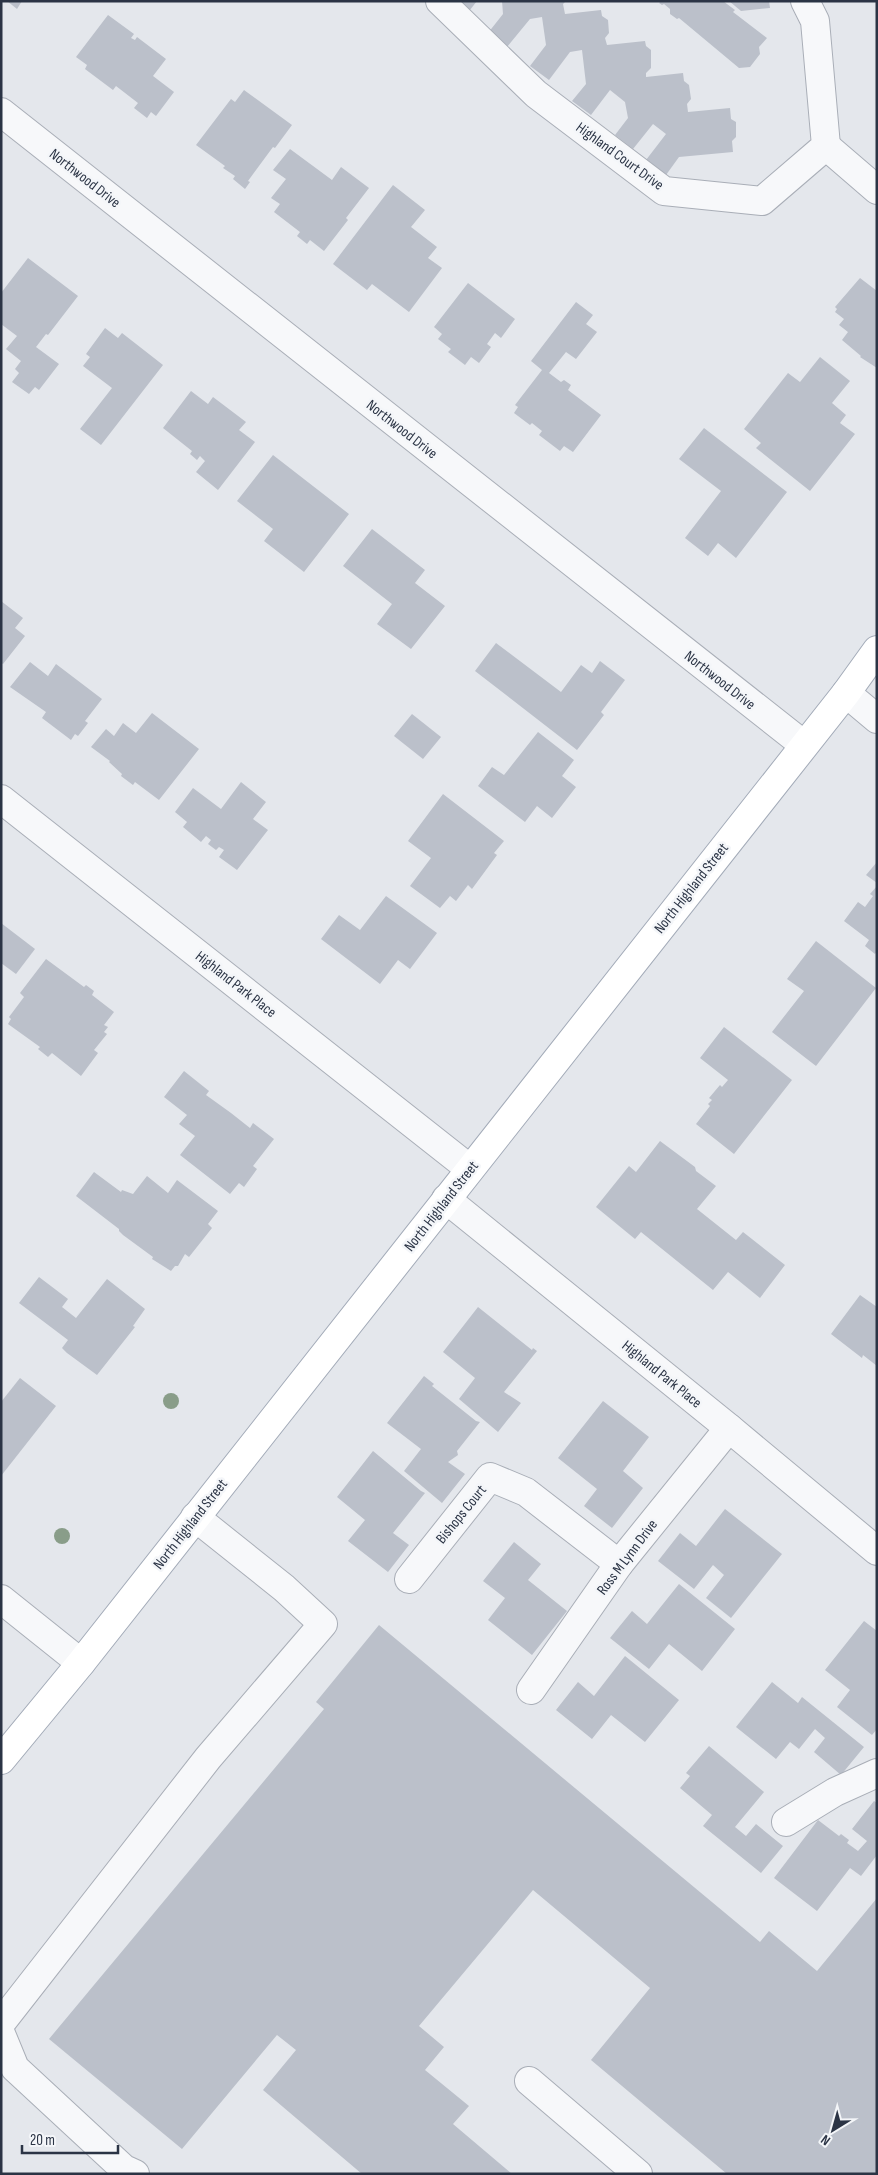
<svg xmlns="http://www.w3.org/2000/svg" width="878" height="2175" font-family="'Sofia Sans Condensed',sans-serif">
<rect width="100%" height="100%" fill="#e4e7ec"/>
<g fill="#bbc0ca">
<polygon points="7,1 22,1 17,9"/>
<polygon points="448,1 477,1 466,15"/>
<polygon points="502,1 566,1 563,4 565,14 601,10 602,16 608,20 609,33 605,38 607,45 645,41 646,46 651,50 651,68 646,73 646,77 683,73 684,81 689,85 691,99 687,104 688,112 730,108 731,119 736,122 736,137 732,141 733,152 679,157 666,175 646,160 666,134 653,124 633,149 615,135 628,118 625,102 610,90 591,115 572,101 586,84 582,50 570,52 549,80 530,66 546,45 542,17 530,19 507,47 488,33 503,14"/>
<polygon points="661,1 723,1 735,10 733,12 767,38 759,47 760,54 750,67 739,68 679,18 677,19 670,14 670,9 664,4 662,5 659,3"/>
<polygon points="729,1 769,1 770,8 741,11"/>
<polygon points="108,15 134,34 131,38 135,40 137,37 166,59 153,76 174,92 156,116 151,112 147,118 134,108 138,103 116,86 113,90 85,69 87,65 76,57"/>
<polygon points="244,90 292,125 275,148 273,147 248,181 250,182 245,189 233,179 235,176 223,168 225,166 196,145 231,99 235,102"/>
<polygon points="290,149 332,180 341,167 369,188 346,218 348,220 324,251 310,240 307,244 297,236 300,232 274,212 280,204 271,198 286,179 273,170"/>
<polygon points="393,185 425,210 411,227 437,247 428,258 442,268 409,312 372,284 367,290 333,264"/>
<polygon points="28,258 78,296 48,335 46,334 36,347 59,364 39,390 35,387 29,394 12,382 19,373 15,369 21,361 6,349 17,336 1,324 1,293"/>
<polygon points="860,278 877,291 877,368 860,357 861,356 842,340 848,332 839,325 844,319 835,312 837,309 835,307"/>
<polygon points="468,283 515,319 501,338 495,333 487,344 491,347 479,363 471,357 465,365 448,352 451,349 438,339 442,334 434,327"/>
<polygon points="576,302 593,315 586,324 597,332 576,359 566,352 549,373 561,382 564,380 571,385 568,390 601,415 573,452 564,446 560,451 539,435 542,431 532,423 530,425 514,413 518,407 515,405 542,370 531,361"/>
<polygon points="105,328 118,338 122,333 163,365 101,445 80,429 112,388 83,366 90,357 86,354"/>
<polygon points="820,357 850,381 832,403 846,415 840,423 855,434 810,491 756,448 761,443 744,429 788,373 800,382"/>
<polygon points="191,391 208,404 213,397 246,422 239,430 255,442 218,490 196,472 205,461 200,456 197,460 190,454 192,451 163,428"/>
<polygon points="704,428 787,492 736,558 718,543 708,556 685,538 721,491 679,459"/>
<polygon points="273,455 349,514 304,572 264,541 273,529 237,501"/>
<polygon points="372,529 425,570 415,583 445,606 411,649 377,624 392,604 343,566"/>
<polygon points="1,601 23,618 15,628 25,636 3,664 1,663"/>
<polygon points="496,643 561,692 581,665 592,673 600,661 625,680 601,712 604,715 577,750 475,671"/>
<polygon points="30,662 48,676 56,664 102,699 85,721 88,723 78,736 75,734 71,740 42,718 46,712 10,687"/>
<polygon points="152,713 199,749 159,800 135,782 133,785 121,776 122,774 109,762 110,761 91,747 106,729 114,736 123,723 136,733"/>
<polygon points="412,714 441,737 423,759 394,736"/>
<polygon points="538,732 574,760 562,776 576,787 552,818 537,806 525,822 478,786 492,767 504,775"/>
<polygon points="241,782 266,802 253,819 268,830 237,870 219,857 224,850 219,847 216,850 208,844 211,840 206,836 201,842 183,827 187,822 175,812 193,788 221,809"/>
<polygon points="443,794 504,841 494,853 497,855 472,889 468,885 456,901 450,896 440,908 410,886 431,858 408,841"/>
<polygon points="877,862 877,883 866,875"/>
<polygon points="877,886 877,951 875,954 865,946 869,940 844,921 858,902 865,907 873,896 870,894"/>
<polygon points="386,896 437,933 410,969 398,960 380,984 321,939 339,915 360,930"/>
<polygon points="1,923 35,949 16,974 1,963"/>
<polygon points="816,941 876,988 816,1066 772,1032 804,991 787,979"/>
<polygon points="46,959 84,987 86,985 94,991 92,995 114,1012 104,1025 108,1027 104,1032 107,1034 94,1050 98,1053 81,1076 52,1053 48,1057 38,1049 40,1047 8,1024 11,1019 9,1017 24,997 20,993"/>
<polygon points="724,1027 792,1080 734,1154 696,1124 710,1106 708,1104 712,1100 709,1098 720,1085 722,1087 728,1080 700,1058"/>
<polygon points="184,1071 209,1091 206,1095 231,1113 250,1128 253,1123 274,1139 253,1166 257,1169 244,1187 239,1183 230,1194 180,1155 195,1136 179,1124 187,1115 164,1097"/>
<polygon points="660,1141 695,1167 696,1171 716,1186 697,1209 736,1240 743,1232 785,1265 760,1298 728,1272 713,1290 641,1232 635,1239 596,1207 629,1166 636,1172"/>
<polygon points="94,1172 121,1192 122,1190 133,1194 147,1176 168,1193 177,1180 218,1211 208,1224 212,1228 189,1257 185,1254 178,1266 175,1266 171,1271 152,1259 153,1257 123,1235 119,1231 119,1229 76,1196"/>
<polygon points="39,1277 68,1299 62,1307 76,1318 107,1279 145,1309 133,1326 135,1327 97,1375 67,1353 62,1348 68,1340 19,1303"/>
<polygon points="860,1295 877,1307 877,1366 863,1355 862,1358 831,1334"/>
<polygon points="478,1307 532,1350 533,1348 537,1351 504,1392 521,1403 498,1432 459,1399 475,1378 443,1352"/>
<polygon points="424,1376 434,1384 432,1386 476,1421 480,1422 457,1451 458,1455 448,1462 465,1474 442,1503 404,1471 421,1449 387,1423"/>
<polygon points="20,1378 56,1406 1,1476 1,1402"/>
<polygon points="603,1401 649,1437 623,1471 643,1488 612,1528 584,1506 597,1489 558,1458"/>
<polygon points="373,1451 421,1491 425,1493 393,1533 409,1545 388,1572 348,1541 365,1520 337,1497"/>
<polygon points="725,1509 782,1554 731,1618 706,1598 724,1575 713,1565 694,1589 658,1561 680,1533 696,1546"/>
<polygon points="514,1542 541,1564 528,1580 567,1611 532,1655 488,1620 505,1598 483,1581"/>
<polygon points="679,1584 735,1629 702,1671 669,1644 649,1669 610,1638 632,1611 647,1624"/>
<polygon points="864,1621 877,1631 877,1729 872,1735 837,1707 850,1690 825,1670"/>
<polygon points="379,1625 760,1942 769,1931 817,1971 877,1898 877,2174 727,2174 591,2060 650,1988 533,1890 419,2026 444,2047 425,2070 469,2106 453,2124 512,2174 362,2174 263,2090 296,2050 277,2035 182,2149 49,2039 324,1709 316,1702"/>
<polygon points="625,1656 679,1700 645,1742 611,1715 592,1739 556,1710 578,1682 594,1696"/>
<polygon points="772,1682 798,1703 802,1697 864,1747 841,1775 814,1752 825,1738 815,1729 799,1749 790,1742 776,1759 736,1727"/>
<polygon points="709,1746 764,1792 735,1827 746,1836 756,1824 783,1846 761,1873 703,1826 712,1815 680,1788 690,1776 686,1773"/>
<polygon points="874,1801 877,1803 877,1855 861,1876 850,1868 817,1911 774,1878 818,1820 839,1836 841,1834 849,1840 847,1843 858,1851 867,1841 852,1829"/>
</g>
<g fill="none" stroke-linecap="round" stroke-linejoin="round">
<defs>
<g id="minor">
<polyline points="440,1 536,94 664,191 762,201 826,146 815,21 805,1"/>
<polyline points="1,112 804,745"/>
<polyline points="826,146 877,190"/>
<polyline points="846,693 877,719"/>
<polyline points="1,799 470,1169"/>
<polyline points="446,1199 729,1428 877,1551"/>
<polyline points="409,1579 490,1477 526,1492 619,1564"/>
<polyline points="1,1599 81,1663"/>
<polyline points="531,1690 619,1564 729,1428"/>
<polyline points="786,1822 835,1792 877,1773"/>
<polyline points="1,2023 208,1758 323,1624 284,1588 195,1517"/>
<polyline points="1,2034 15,2068 124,2169 135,2174"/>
<polyline points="529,2081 638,2174"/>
</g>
<polyline id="major" points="1,1760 81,1663 846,693 877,650"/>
</defs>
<use href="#minor" stroke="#a9aeb7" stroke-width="30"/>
<use href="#major" stroke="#a3abb8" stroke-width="30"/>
<use href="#minor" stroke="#f7f8fa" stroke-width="28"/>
<use href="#major" stroke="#fff" stroke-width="28"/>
</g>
<g fill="#899d89">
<circle cx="171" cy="1401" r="8"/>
<circle cx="62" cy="1536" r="8"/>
</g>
<g text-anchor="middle" stroke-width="5" stroke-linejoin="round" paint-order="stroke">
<g font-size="15" fill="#2b3445" stroke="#f4f6f9">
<text transform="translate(620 156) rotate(36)" y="5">Highland Court Drive</text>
<text transform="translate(85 178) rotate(38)" y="5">Northwood Drive</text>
<text transform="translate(402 429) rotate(38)" y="5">Northwood Drive</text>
<text transform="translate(720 680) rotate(38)" y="5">Northwood Drive</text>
<text transform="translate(691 888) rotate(-52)" y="5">North Highland Street</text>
<text transform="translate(236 984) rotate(38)" y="5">Highland Park Place</text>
<text transform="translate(441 1206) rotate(-52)" y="5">North Highland Street</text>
<text transform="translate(662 1374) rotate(39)" y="5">Highland Park Place</text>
<text transform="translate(461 1514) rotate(-51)" y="5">Bishops Court</text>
<text transform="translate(190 1524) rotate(-52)" y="5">North Highland Street</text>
<text transform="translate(627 1557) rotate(-53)" y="5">Ross M Lynn Drive</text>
</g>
</g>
<rect width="878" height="2175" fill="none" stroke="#2b3445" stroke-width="5"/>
<g transform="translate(833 2130) rotate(217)" stroke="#f4f6f9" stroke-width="4" paint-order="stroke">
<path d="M0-4L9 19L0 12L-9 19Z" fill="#2b3445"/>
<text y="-8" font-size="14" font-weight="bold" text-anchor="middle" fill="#2b3445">N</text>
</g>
<path d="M22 2145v8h96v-8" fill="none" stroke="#2b3445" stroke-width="2.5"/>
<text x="30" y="2145" font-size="15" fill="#2b3445" stroke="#f4f6f9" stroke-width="4" paint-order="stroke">20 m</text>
</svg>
